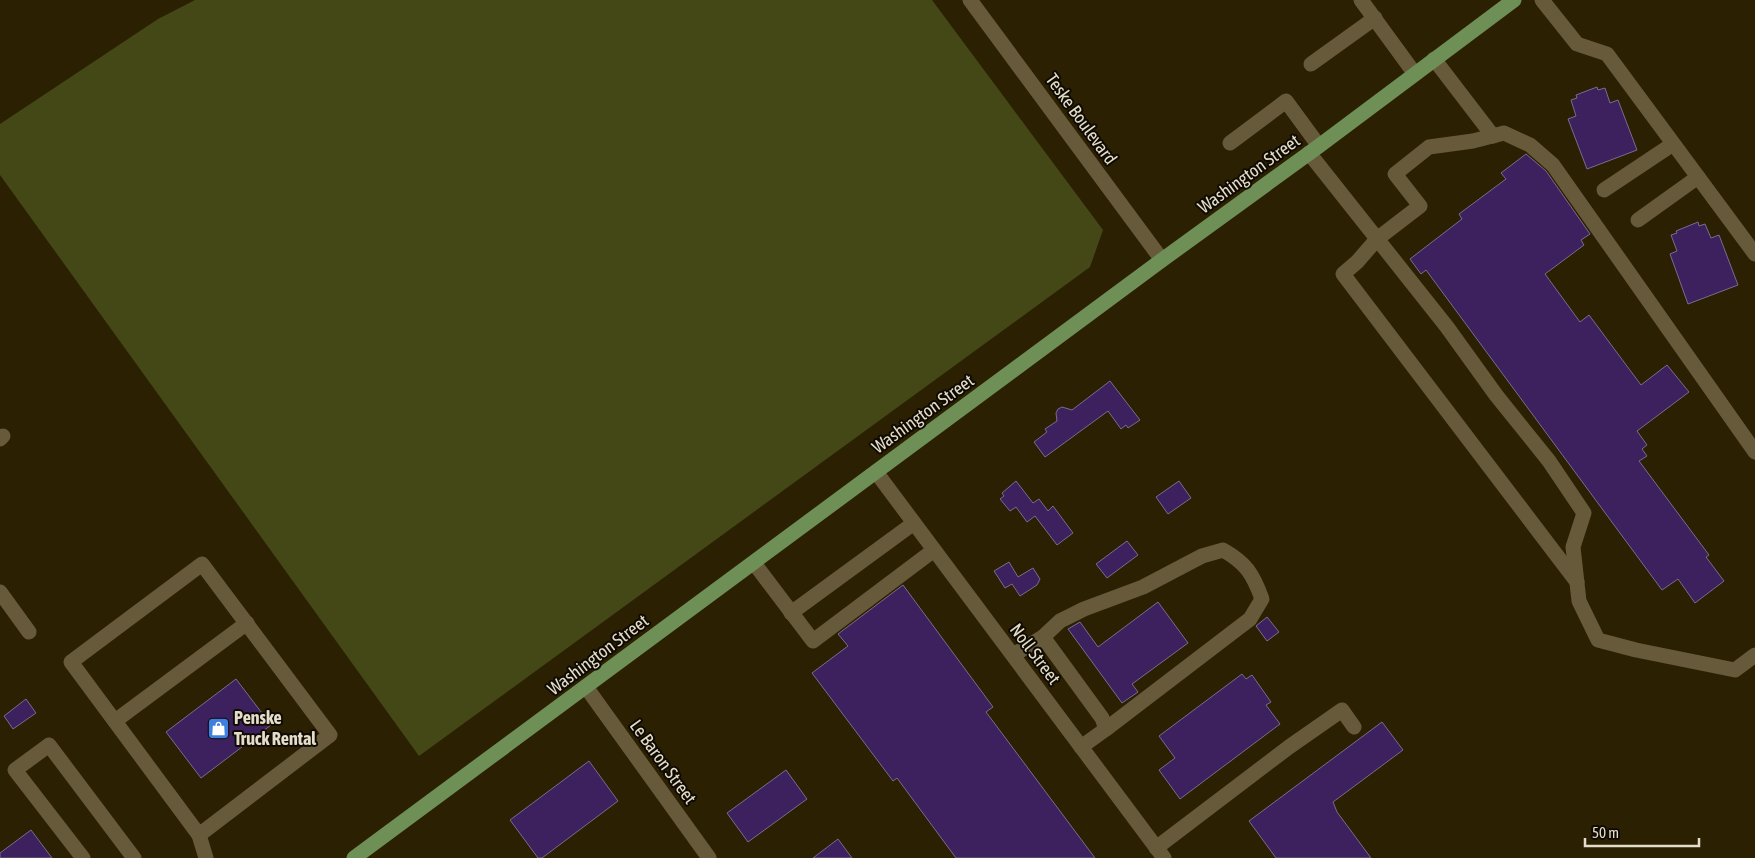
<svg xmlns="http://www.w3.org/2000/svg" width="1755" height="858" font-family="'Asap Condensed',sans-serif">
<rect width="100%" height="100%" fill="#2b2001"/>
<polygon fill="#434816" points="195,0 932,0 1103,230 1090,267 419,756 0,175 0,124 158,19"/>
<g fill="#3d215f" stroke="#786d8d">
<polygon points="1597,87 1598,90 1605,88 1610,103 1618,100 1637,150 1587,169 1568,119 1576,116 1571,100 1577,98 1576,95"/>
<polygon points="1526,154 1546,171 1590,234 1581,240 1584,245 1545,274 1580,322 1589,315 1641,385 1667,365 1689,392 1637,431 1647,445 1642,449 1647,456 1639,461 1709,555 1706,557 1724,581 1695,603 1678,579 1662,590 1426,270 1421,274 1410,259 1462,219 1459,214 1506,179 1501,173"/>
<polygon points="1698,222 1699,226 1705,224 1711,238 1719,235 1738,285 1688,304 1670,254 1677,251 1671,235 1677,233 1676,231"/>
<polygon points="1110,381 1140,420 1128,428 1126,425 1121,429 1108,411 1045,457 1034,442 1047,432 1045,429 1057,421 1056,413 1058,409 1062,407 1072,410"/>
<polygon points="1016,481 1033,503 1039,499 1048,511 1053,506 1073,533 1057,545 1035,516 1027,522 1016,507 1010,511 1000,499 1004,496 1002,493"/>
<polygon points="1179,481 1191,498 1168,514 1156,497"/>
<polygon points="1127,541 1138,555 1107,578 1096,564"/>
<polygon points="1009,562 1018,577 1033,568 1040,579 1037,585 1020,596 1012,584 1005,588 994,571"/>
<polygon points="903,585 993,707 986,712 1095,858 956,858 897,778 893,781 812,673 848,646 838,634"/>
<polygon points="1158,602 1188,643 1132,684 1138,692 1122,703 1068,629 1080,622 1098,647"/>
<polygon points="1267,617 1279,632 1267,641 1256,626"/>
<polygon points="1242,674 1246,679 1252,675 1271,702 1266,705 1280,724 1180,799 1159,770 1175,758 1159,736"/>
<polygon points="236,679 271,725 201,778 166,732"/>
<polygon points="26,699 36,713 13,729 4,716"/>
<polygon points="1382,722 1403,750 1333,802 1337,812 1371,858 1276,858 1249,821"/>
<polygon points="589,761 618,801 542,858 538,858 510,820"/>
<polygon points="786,770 807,799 748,842 727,813"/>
<polygon points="31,830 52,858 0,858 0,853"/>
<polygon points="838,839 852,858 813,858"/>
</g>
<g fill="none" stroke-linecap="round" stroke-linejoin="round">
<g stroke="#675a3b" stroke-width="15">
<polyline points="970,0 1162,260"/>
<polyline points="1361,0 1415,74"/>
<polyline points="1542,0 1577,44 1607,54 1755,254"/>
<polyline points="1434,59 1493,136"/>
<polyline points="1311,64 1375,18"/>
<polyline points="1230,143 1286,101 1319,146"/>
<polyline points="1309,153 1447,327 1496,395 1549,461 1584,513 1573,547 1579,601 1598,640 1636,650 1735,670 1755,655"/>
<polyline points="1604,190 1673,144"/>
<polyline points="1638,220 1698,177"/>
<polyline points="0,439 3,436"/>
<polyline points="876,472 1164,858"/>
<polyline points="754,563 813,641 934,550"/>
<polyline points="1577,582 1343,274 1357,262 1377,239 1420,206 1395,174 1429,147 1473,141 1504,133 1530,145 1553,165 1755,452"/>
<polyline points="0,592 29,632"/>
<polyline points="791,613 914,523"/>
<path d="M 1043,637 L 1060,621 L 1084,609 L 1143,587 L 1202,556 L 1223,550 C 1246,563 1253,574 1262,599 L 1250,619 L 1106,729"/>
<polyline points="1013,655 1043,637 1102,718 1106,729 1081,747"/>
<polyline points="586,687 709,858"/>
<polyline points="115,721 247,623"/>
<polyline points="199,835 330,735 202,564 71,662 199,835 206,858"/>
<polyline points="1156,848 1289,747 1342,710 1354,727"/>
<polyline points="83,858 15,770 49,745 134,858"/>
</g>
<polyline stroke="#6e8f55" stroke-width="15" points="354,858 1162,260 1319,146 1514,0"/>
</g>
<defs>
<symbol id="shop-square" viewBox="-11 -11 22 22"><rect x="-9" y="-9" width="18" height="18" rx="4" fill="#3f7fe0" stroke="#100b02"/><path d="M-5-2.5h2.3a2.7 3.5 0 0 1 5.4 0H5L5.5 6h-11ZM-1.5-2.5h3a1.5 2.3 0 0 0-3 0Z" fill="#fff"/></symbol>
</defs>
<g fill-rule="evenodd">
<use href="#shop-square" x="206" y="716" width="25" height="25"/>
</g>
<g text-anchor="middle" stroke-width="4" stroke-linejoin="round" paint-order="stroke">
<g font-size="18" fill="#e4ddcb" stroke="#100b02">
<text transform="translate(1081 119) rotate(54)" y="6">Teske Boulevard</text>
<text transform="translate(1249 174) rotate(-36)" y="6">Washington Street</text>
<text transform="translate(923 414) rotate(-36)" y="6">Washington Street</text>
<text transform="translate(1035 654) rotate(53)" y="6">Noll Street</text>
<text transform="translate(598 655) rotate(-37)" y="6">Washington Street</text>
<text transform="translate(663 762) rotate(54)" y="6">Le Baron Street</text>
</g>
<g font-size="18" font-weight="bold" fill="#e4ddcb" stroke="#100b02" text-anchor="start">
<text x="234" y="724">Penske<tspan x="234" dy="21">Truck Rental</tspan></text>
</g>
</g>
<path d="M1585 838v8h114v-8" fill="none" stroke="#e4ddcb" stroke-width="2.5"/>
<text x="1592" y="838" font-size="15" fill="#e4ddcb" stroke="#100b02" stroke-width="4" paint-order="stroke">50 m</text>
</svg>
